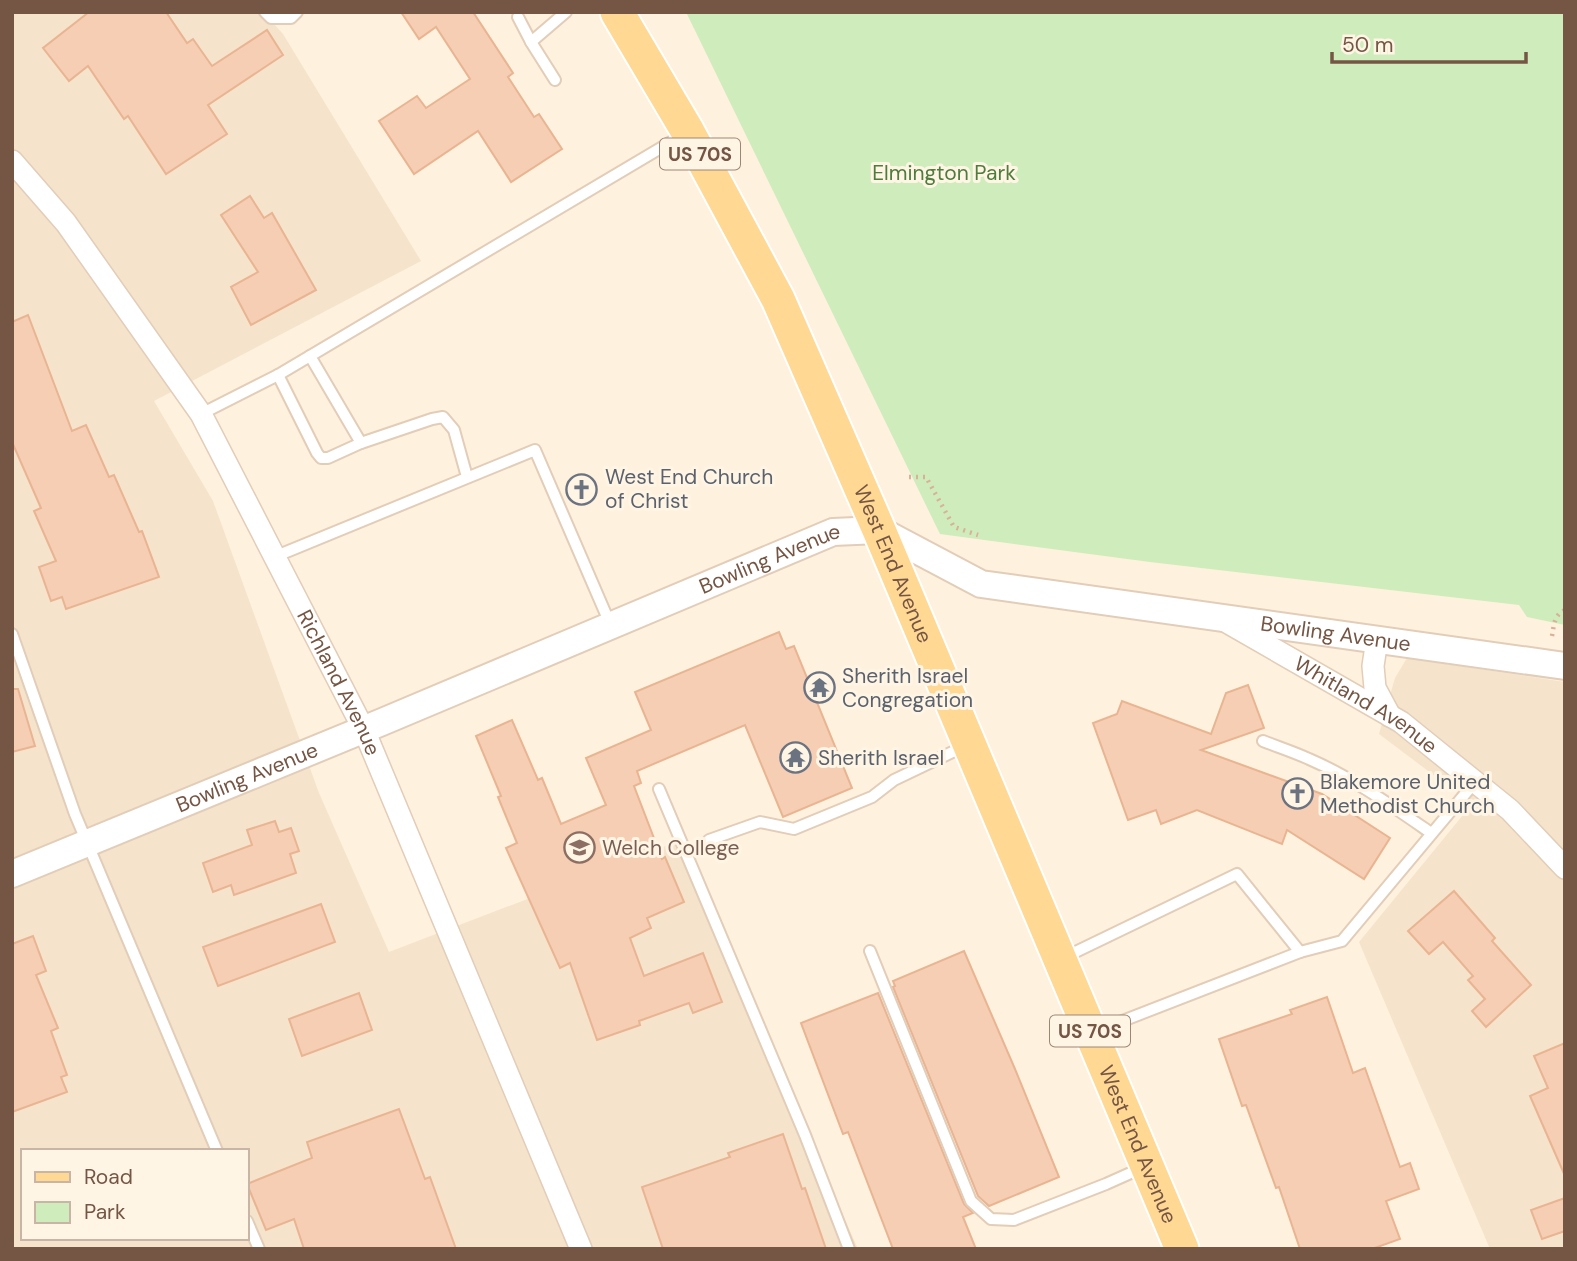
<svg xmlns="http://www.w3.org/2000/svg" width="1577" height="1261" font-family="'DM Sans',sans-serif">
<rect width="100%" height="100%" fill="#fef1dd"/>
<g fill="#f6e3cb" fill-rule="evenodd">
<path d="M 12,12 L 263,12 L 283,34 L 421,261 L 154,401 L 213,501 L 319,793 L 389,952 L 676,842 L 858,1249 L 12,1249 ZM 23,1151 L 247,1151 L 247,1238 L 23,1238 Z"/>
<polygon points="1407,658 1565,682 1565,1249 1490,1249 1359,942 1472,804 1379,734 1395,678"/>
</g>
<polygon fill="#cfecbc" points="686,12 1565,12 1565,625 1527,617 1519,605 1150,562 940,534"/>
<g fill="#f5ceb3" stroke="#e9b492" stroke-width="2">
<polygon points="89,12 166,12 187,43 193,39 212,66 267,30 283,55 208,105 227,134 166,174 128,116 124,119 88,66 69,81 43,48"/>
<polygon points="401,12 473,12 513,73 508,77 534,117 539,114 562,149 511,182 478,131 414,174 379,121 417,96 426,108 470,79 436,27 419,39"/>
<polygon points="250,196 264,218 272,213 316,290 251,325 231,287 258,272 221,215"/>
<polygon points="28,315 72,431 86,425 109,477 114,475 139,532 142,531 159,577 66,609 62,597 51,601 39,567 56,561 34,511 41,508 12,442 12,322"/>
<polygon points="779,632 786,649 794,646 852,788 783,817 745,725 637,771 641,783 634,786 662,859 665,857 684,902 647,918 651,928 630,938 644,976 703,953 722,1002 693,1013 689,1003 639,1021 640,1025 597,1040 570,963 560,968 506,848 517,843 498,797 501,796 476,736 512,720 538,780 542,778 561,824 606,805 586,758 651,730 635,692"/>
<polygon points="1248,685 1264,728 1201,750 1322,794 1390,838 1364,879 1287,830 1282,844 1197,810 1161,824 1156,810 1128,820 1093,723 1117,714 1122,701 1211,734 1226,693"/>
<polygon points="12,689 18,689 35,746 12,752"/>
<polygon points="275,821 279,832 291,828 299,851 290,854 296,873 234,895 231,885 213,892 203,863 252,845 247,830"/>
<polygon points="1454,891 1495,938 1492,941 1531,985 1486,1027 1472,1011 1485,999 1468,980 1473,976 1443,942 1429,954 1408,931"/>
<polygon points="321,904 335,942 218,986 203,947"/>
<polygon points="33,936 46,971 36,975 58,1028 51,1031 67,1075 61,1077 67,1092 12,1112 12,944"/>
<polygon points="964,951 1015,1069 1059,1177 989,1206 978,1196 893,987 895,986 893,981"/>
<polygon points="359,993 372,1030 302,1056 289,1019"/>
<polygon points="878,993 964,1204 973,1213 963,1217 976,1249 893,1249 848,1132 843,1134 801,1023"/>
<polygon points="1327,997 1353,1073 1365,1068 1400,1167 1410,1163 1419,1189 1386,1201 1400,1239 1372,1249 1300,1249 1279,1187 1276,1188 1246,1105 1242,1106 1219,1039 1292,1014 1290,1010"/>
<polygon points="1565,1043 1565,1176 1530,1096 1548,1088 1534,1056"/>
<polygon points="399,1109 425,1179 430,1177 456,1249 304,1249 294,1219 266,1230 247,1184 312,1158 307,1142"/>
<polygon points="783,1134 802,1189 805,1188 826,1249 663,1249 642,1187 730,1157 728,1153"/>
<polygon points="1565,1198 1565,1231 1542,1239 1531,1210"/>
</g>
<g fill="none" stroke-linecap="round" stroke-linejoin="round">
<defs>
<g id="service">
<polyline points="265,12 271,18 291,18 297,12"/>
<polyline points="518,17 531,42"/>
<polyline points="555,80 531,42 566,12"/>
<polyline points="310,356 361,443 432,419 443,417 454,430 467,477"/>
<polyline points="278,375 317,453 321,458 328,458 361,443"/>
<polyline points="201,414 278,375 686,133"/>
<polyline points="274,557 535,450 611,626"/>
<polyline points="12,634 75,814 217,1151"/>
<path d="M 1263,741 C 1278,747 1294,752 1309,759 C 1353,778 1392,806 1431,833"/>
<polyline points="659,789 805,1135 849,1249"/>
<polyline points="709,840 760,822 794,829 872,797 894,780 967,745"/>
<polyline points="870,951 971,1201 991,1219 1014,1220 1106,1184 1144,1167"/>
<polyline points="1063,958 1237,874 1300,952"/>
<polyline points="1094,1032 1300,952 1342,941 1475,782"/>
<polyline points="247,1221 259,1249"/>
</g>
<g id="minor">
<path id="s1" d="M 12,161 L 66,223 L 201,414 L 364,730 L 581,1249"/>
<path id="s2" d="M 1225,621 L 1401,722 L 1510,810 L 1565,868"/>
<polyline points="1377,639 1373,666 1375,688 1390,716"/>
</g>
<g id="tertiary">
<path id="s3" d="M 12,874 L 382,722 L 833,532 L 879,530 L 981,584 L 1565,666"/>
</g>
<g id="primary">
<path id="s4" d="M 617,12 L 688,132 L 778,299 L 879,530 L 1182,1249"/>
</g>
</defs>
<use href="#service" stroke="#e2cdb9" stroke-width="14"/>
<use href="#minor" stroke="#e2cdb9" stroke-width="24"/>
<use href="#tertiary" stroke="#e2cdb9" stroke-width="30"/>
<use href="#primary" stroke="#fff" stroke-width="37"/>
<g stroke="#d9b197" stroke-width="4.5" stroke-dasharray="2 5" stroke-linecap="butt">
<polyline points="909,477 926,477 954,527 978,535"/>
<path d="M 1552,636 C 1554,625 1554,615 1565,610"/>
</g>
<use href="#service" stroke="#fff" stroke-width="10"/>
<use href="#minor" stroke="#fff" stroke-width="21"/>
<use href="#tertiary" stroke="#fff" stroke-width="26"/>
<use href="#primary" stroke="#ffd893" stroke-width="33"/>
</g>
<defs>
<symbol id="church-ring" viewBox="-11 -11 22 22"><circle r="9.5" fill="#fff5e5" stroke="#6b7280" stroke-width="1.5"/><path d="M-1.2-6h2.4v3.5h3.3v2.4h-3.3V6h-2.4V-.1h-3.3v-2.4h3.3Z" fill="#6b7280"/></symbol>
<symbol id="temple-ring" viewBox="-11 -11 22 22"><circle r="9.5" fill="#fff5e5" stroke="#6b7280" stroke-width="1.5"/><path d="M0-6L5-2H3V0L6.5 2.5H4V6H1.5V3h-3V6H-4V2.5H-6.5L-3 0V-2H-5Z" fill="#6b7280"/></symbol>
<symbol id="school-ring" viewBox="-11 -11 22 22"><circle r="9.5" fill="#fff5e5" stroke="#8d6e63" stroke-width="1.5"/><path d="M0-5L7-2L0 1L-7-2ZM-4 1L0 2.5L4 1V4Q0 6-4 4Z" fill="#8d6e63"/></symbol>
</defs>
<g fill-rule="evenodd">
<use href="#church-ring" x="564" y="472" width="35" height="35"/>
<use href="#temple-ring" x="802" y="670" width="35" height="35"/>
<use href="#temple-ring" x="778" y="740" width="35" height="35"/>
<use href="#church-ring" x="1280" y="776" width="35" height="35"/>
<use href="#school-ring" x="562" y="830" width="35" height="35"/>
</g>
<g text-anchor="middle" stroke-width="6" stroke-linejoin="round" paint-order="stroke">
<g fill="#fff5e5" stroke="#9e8674" stroke-width="2">
<rect x="660" y="138.5" width="80" height="31" rx="5"/>
<rect x="1050" y="1015.5" width="80" height="31" rx="5"/>
</g>
<g font-size="19" font-weight="bold" fill="#755644">
<text x="700" y="161">US 70S</text>
<text x="1090" y="1038">US 70S</text>
</g>
<g font-size="21" fill="#4e7c3c" stroke="#fff5e5">
<text x="944" y="180">Elmington Park</text>
</g>
<g font-size="21" fill="#5b616d" stroke="#fff5e5" text-anchor="start">
<text x="605" y="484">West End Church<tspan x="605" dy="24">of Christ</tspan></text>
<text x="842" y="683">Sherith Israel<tspan x="842" dy="24">Congregation</tspan></text>
<text x="818" y="765">Sherith Israel</text>
<text x="1320" y="789">Blakemore United<tspan x="1320" dy="24">Methodist Church</tspan></text>
</g>
<g font-size="21" fill="#755644" stroke="#fff5e5">
<text dy="7" stroke="none"><textPath href="#s3" startOffset="821">Bowling Avenue</textPath></text>
<text dy="7" stroke="none"><textPath href="#s4" startOffset="618">West End Avenue</textPath></text>
<text dy="7" stroke="none"><textPath href="#s3" startOffset="1409">Bowling Avenue</textPath></text>
<text dy="7" stroke="none"><textPath href="#s1" startOffset="618">Richland Avenue</textPath></text>
<text dy="7" stroke="none"><textPath href="#s2" startOffset="164">Whitland Avenue</textPath></text>
<text dy="7" stroke="none"><textPath href="#s3" startOffset="254">Bowling Avenue</textPath></text>
<text dy="7" stroke="none"><textPath href="#s4" startOffset="1248">West End Avenue</textPath></text>
</g>
<g font-size="21" fill="#785e54" stroke="#fff5e5" text-anchor="start">
<text x="602" y="855">Welch College</text>
</g>
</g>
<rect width="1577" height="1261" fill="none" stroke="#755644" stroke-width="28"/>
<rect x="21" y="1149" width="228" height="91" fill="#fff5e5" stroke="#c8b5a5" stroke-width="2"/>
<rect x="35" y="1172" width="35" height="10" fill="#ffd893" stroke="#c8b5a5" stroke-width="2"/>
<text x="84" y="1184" font-size="21" fill="#755644">Road</text>
<rect x="35" y="1202" width="35" height="21" fill="#cfecbc" stroke="#c8b5a5" stroke-width="2"/>
<text x="84" y="1219" font-size="21" fill="#755644">Park</text>
<path d="M1332 52v10h194v-10" fill="none" stroke="#755644" stroke-width="3.5"/>
<text x="1342" y="52" font-size="21" fill="#755644" stroke="#fff5e5" stroke-width="5" paint-order="stroke">50 m</text>
</svg>
